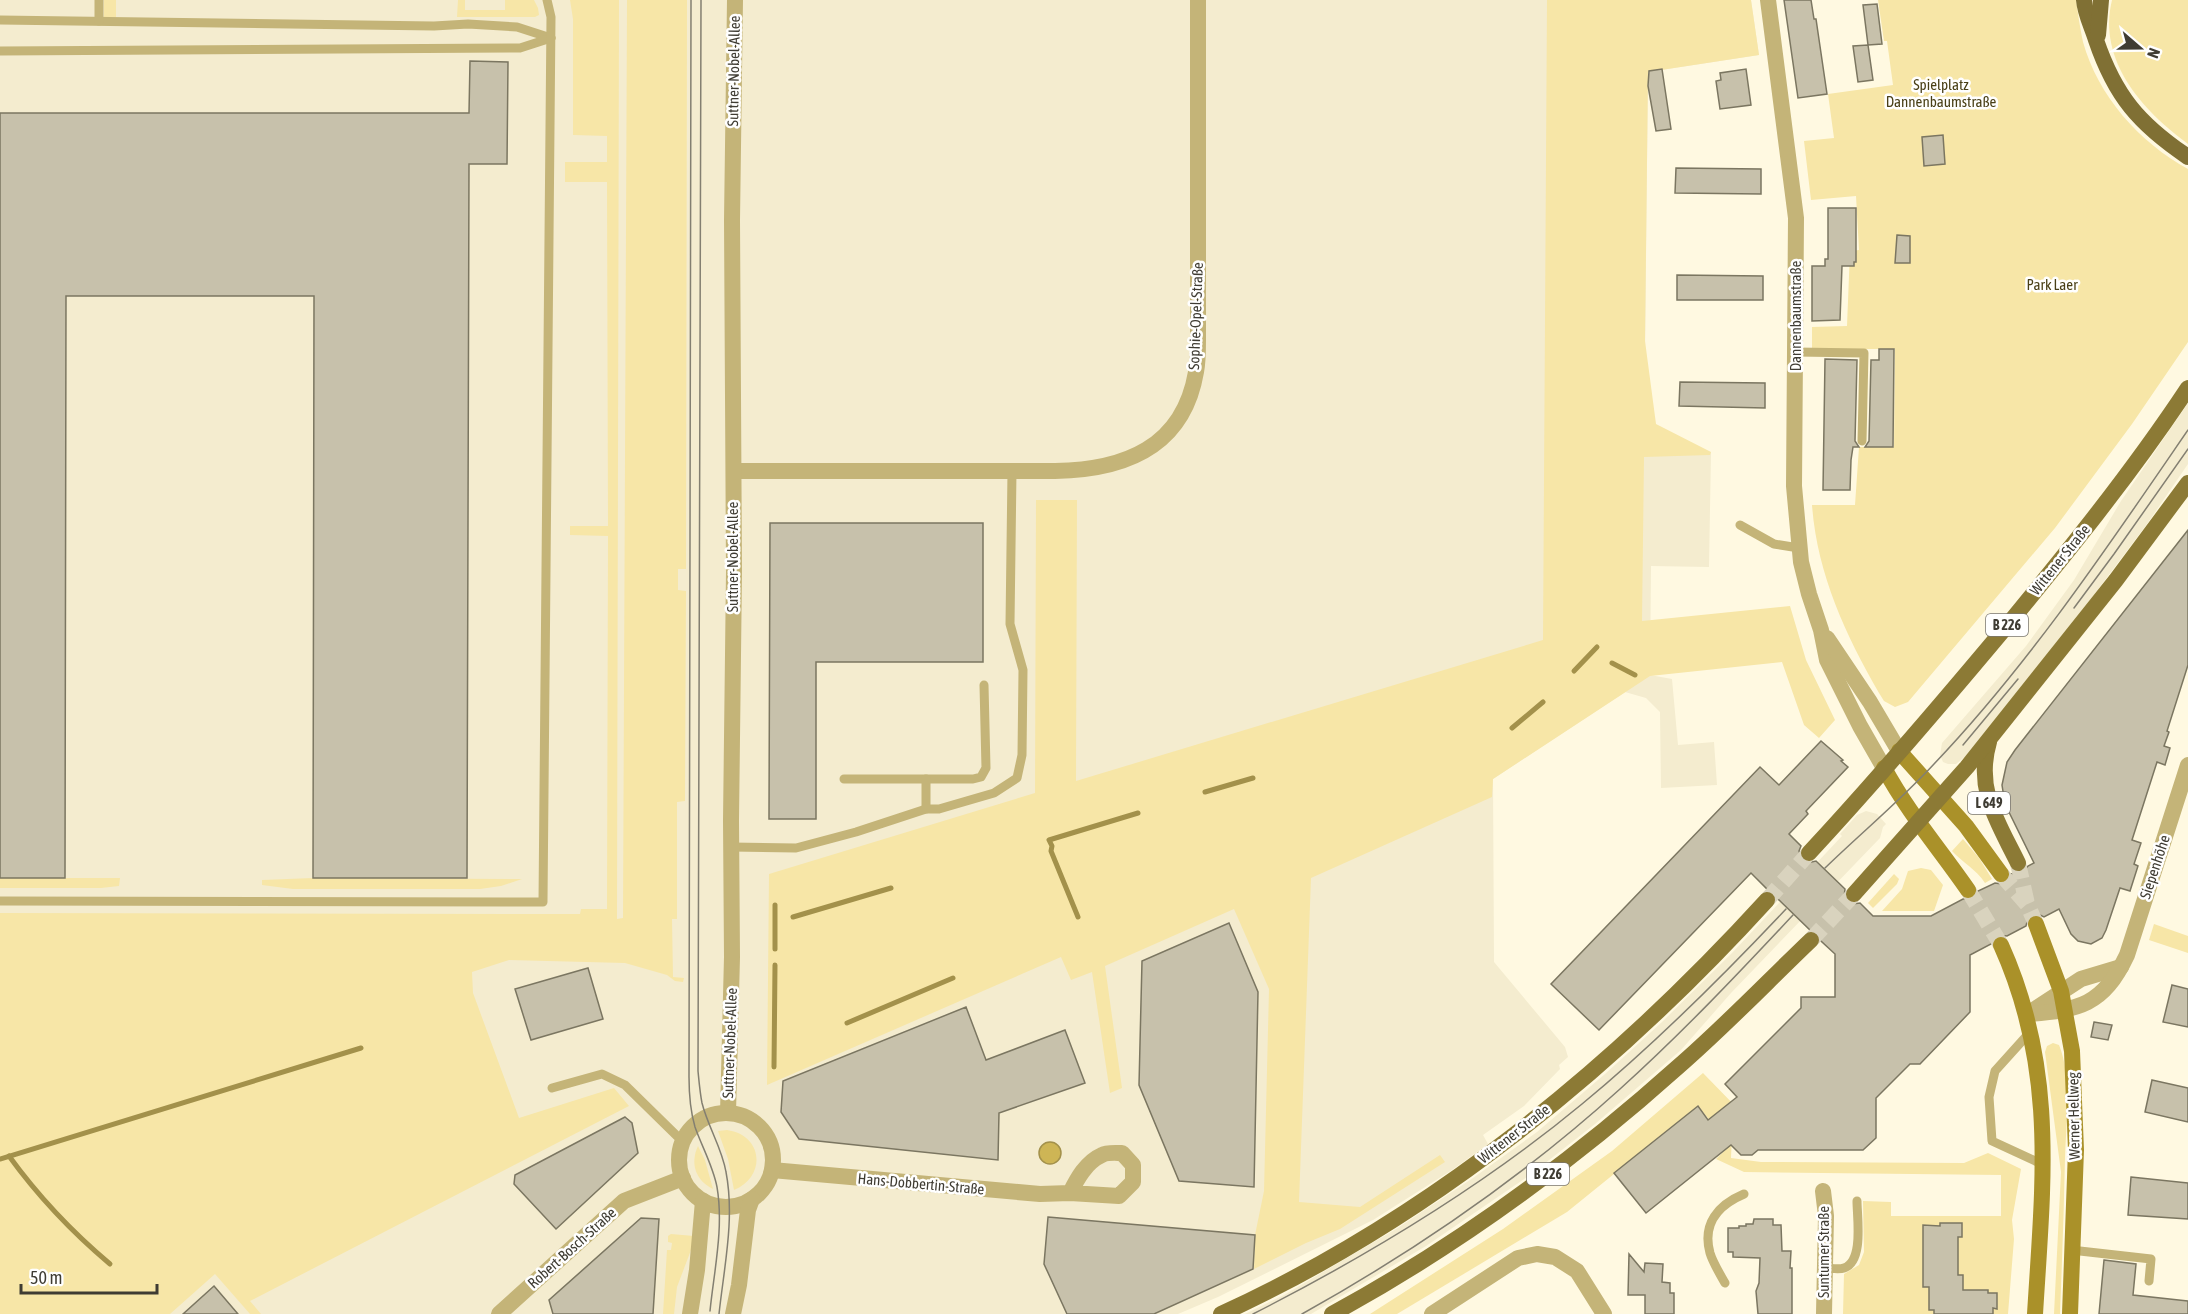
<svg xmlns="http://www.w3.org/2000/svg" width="2188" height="1314" font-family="'Asap Condensed',sans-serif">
<rect width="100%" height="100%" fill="#fff9e1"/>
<g fill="#f4eccf">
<polygon points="0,0 1751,0 1759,55 1648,72 1644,450 1711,452 1709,567 1651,566 1650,675 1672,679 1678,745 1714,742 1717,785 1661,788 1660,712 1646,698 1625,692 1493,779 1494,962 1565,1047 1568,1057 1559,1065 1560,1069 1524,1106 1483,1135 1488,1144 1452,1170 1373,1220 1218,1297 1178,1314 0,1314"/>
<polygon points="2188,403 2188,464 2147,524 2093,596 1966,756 1956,764 1948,764 1943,762 1940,755 1942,743 2026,646 2074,580 2121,501"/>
<polygon points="1866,811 1877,814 1886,824 1883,827 1880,838 1731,993 1681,1050 1595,1124 1530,1175 1426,1246 1311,1314 1245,1314 1284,1295 1396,1229 1473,1178 1537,1132 1605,1074 1662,1022 1732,953 1842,836 1840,834 1857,815"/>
</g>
<g fill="#f7e6a7">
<rect x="104" y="0" width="12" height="17"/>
<polygon points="458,0 465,0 465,10 505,10 505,0 534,0 538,8 539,15 535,17 457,17"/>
<polygon points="570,0 619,0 617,919 623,918 627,0 687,0 686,569 678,569 678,590 686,591 685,801 677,802 677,919 672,919 673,977 684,978 683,982 675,981 667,975 625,963 509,960 472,972 473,993 519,1118 614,1088 629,1106 250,1301 261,1314 250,1314 215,1274 170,1314 0,1314 0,913 580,914 581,909 607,909 608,536 570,535 570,526 608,526 607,182 565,182 565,162 607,162 607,136 573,135 573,19"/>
<polygon points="1547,0 1751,0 1759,55 1648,72 1645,341 1656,424 1711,452 1710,455 1644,457 1642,621 1790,606 1806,660 1835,720 1819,738 1804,725 1782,662 1650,676 1493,779 1492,797 1311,878 1299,1202 1360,1207 1440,1155 1445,1162 1340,1229 1306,1243 1254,1269 1255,1235 1264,1191 1269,989 1234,909 1105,966 1122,1088 1110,1093 1092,972 1071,980 1061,957 767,1085 769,874 1035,793 1036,500 1077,500 1076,781 1543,640"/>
<path d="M 1878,0 L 2076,0 C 2078,14 2080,28 2083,42 C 2098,96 2139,142 2188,169 L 2188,342 L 2132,424 L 2055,528 L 1908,702 L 1895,707 L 1884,701 L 1879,693 C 1845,634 1817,573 1812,505 L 1855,505 L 1859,447 L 1894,447 L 1895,349 L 1812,349 L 1812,327 L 1847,326 L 1850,251 L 1859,250 L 1856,196 L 1811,200 L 1804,141 L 1834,138 L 1828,94 L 1893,85 L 1887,41 L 1884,41 Z"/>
<path d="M 2112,0 L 2188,0 L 2188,144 C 2143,111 2097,61 2112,0 Z"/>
<path d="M 1963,839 L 1979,858 L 1992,879 L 1985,883 C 1976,869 1963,863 1952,851 Z"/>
<polygon points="1921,868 1931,870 1943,885 1934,911 1882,911 1902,889 1908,871"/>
<polygon points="1894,874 1899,879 1897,884 1873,908 1868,903"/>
<polygon points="0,878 120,878 119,886 101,888 0,888"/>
<polygon points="313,878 522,879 501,886 480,889 293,889 262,885 262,880"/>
<polygon points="2154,924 2188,936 2188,953 2149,940"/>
<path d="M 2053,1043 L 2059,1045 C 2072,1076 2066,1125 2065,1158 C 2064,1210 2062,1262 2060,1314 L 2054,1314 L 2061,1172 L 2045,1052 L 2047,1046 Z"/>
<polygon points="1703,1073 1739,1110 1732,1134 1731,1158 1761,1162 1964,1163 1988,1153 2021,1169 2012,1220 2014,1239 2008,1314 1843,1314 1844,1274 1859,1265 1864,1252 1863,1201 1891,1202 1891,1216 2001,1216 2001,1175 1744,1172 1716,1159 1730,1145 1698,1106 1567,1212 1397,1314 1370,1314 1503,1229 1612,1151"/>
<path d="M 727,1130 C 763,1135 767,1176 734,1190 L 728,1159 L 718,1131 Z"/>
<path d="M 698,1146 L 705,1160 L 713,1189 C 695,1180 690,1163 698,1146 Z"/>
<polygon points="671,1234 694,1236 691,1250 677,1287 674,1314 663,1314 667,1250 671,1250 672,1243 668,1242 668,1236"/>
</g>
<circle fill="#ceb555" stroke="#a3914b" stroke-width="1.5" cx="1050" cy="1153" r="11"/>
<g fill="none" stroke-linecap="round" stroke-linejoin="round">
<g stroke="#a3914b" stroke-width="5">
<polyline points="1612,663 1635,675"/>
<polyline points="1574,671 1597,647"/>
<polyline points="1512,728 1543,702"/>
<polyline points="1205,792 1253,778"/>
<polyline points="793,917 891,888"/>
<polyline points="1078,917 1051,851 1052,846 1049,840 1138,813"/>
<polyline points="775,949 775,905"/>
<polyline points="847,1023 953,978"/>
<polyline points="774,1067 775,965"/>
<path d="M 9,1156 C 38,1196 72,1232 110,1264"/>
<polyline points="0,1159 361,1048"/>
</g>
</g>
<g fill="#c7c1ab" stroke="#7b7661" stroke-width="1.5">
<polygon points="1784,0 1811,0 1814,19 1816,19 1827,94 1798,98"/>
<polygon points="1877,4 1882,44 1868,45 1863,5"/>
<polygon points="1868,45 1873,80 1858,82 1853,46"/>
<polygon points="470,61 508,62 507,164 469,164 467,878 313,878 314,296 66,296 65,878 0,878 0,113 469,113"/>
<polygon points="1662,69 1671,129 1656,131 1648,86 1649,71"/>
<polygon points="1746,69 1751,105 1720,109 1716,81 1721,80 1720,73"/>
<polygon points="1943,135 1945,164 1924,166 1922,137"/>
<polygon points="1676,168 1761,169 1761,194 1675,193"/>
<polygon points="1828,208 1856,208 1856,262 1854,262 1854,266 1842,266 1840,320 1812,321 1812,266 1825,266 1825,259 1828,259"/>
<polygon points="1897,235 1910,236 1910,263 1895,263"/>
<polygon points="1677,275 1763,276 1763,300 1677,300"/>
<polygon points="1879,349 1894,349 1893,447 1865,447 1869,441 1871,360 1879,360"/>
<polygon points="1825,359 1857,360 1855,441 1859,447 1853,447 1851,460 1850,490 1823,490"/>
<polygon points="1680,382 1765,383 1765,408 1679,406"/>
<polygon points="770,523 983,523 983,662 816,662 816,819 769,819"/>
<polygon points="2188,530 2188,665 2167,731 2169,732 2164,746 2170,748 2165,765 2157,762 2132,840 2141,843 2134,864 2138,866 2130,891 2120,888 2106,930 2102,938 2091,944 2078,941 2071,934 2059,909 2044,917 2038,914 2032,914 2028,918 2026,926 2007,936 1997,935 1993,939 1991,944 1970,955 1970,1012 1920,1064 1910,1064 1876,1098 1876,1138 1863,1150 1758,1150 1752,1155 1741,1155 1731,1145 1646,1213 1614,1173 1698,1106 1708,1120 1737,1097 1725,1084 1801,1008 1801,997 1835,997 1835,954 1821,941 1818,932 1810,930 1777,898 1775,893 1768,890 1751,873 1599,1030 1551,984 1760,767 1779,785 1821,741 1843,760 1841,761 1848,767 1806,811 1808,814 1789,834 1801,846 1799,851 1802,860 1807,863 1816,861 1845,889 1844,897 1848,902 1852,904 1860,903 1873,916 1931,916 1963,899 1974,899 1978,891 1995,883 2002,884 2007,883 2011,874 2015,873 2023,872 2028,866 2034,863 2005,804 2002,785 2007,762 2015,750"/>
<polygon points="1229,923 1258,992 1254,1187 1179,1181 1139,1085 1142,961"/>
<polygon points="588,968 603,1019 531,1040 515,989"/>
<polygon points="2172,985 2188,989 2188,1027 2163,1022"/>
<polygon points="966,1007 986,1060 1065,1030 1085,1083 999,1113 998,1160 799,1139 781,1112 783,1081"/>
<polygon points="2094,1022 2112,1025 2108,1040 2091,1037"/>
<polygon points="2152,1080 2188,1088 2188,1122 2145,1112"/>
<polygon points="625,1117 632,1123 638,1153 556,1229 514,1184 515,1175"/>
<polygon points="2131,1177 2188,1183 2188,1219 2128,1215"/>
<polygon points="1048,1217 1255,1235 1253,1269 1154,1314 1067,1314 1044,1264"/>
<polygon points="641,1218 659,1219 653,1314 553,1314 549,1300"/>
<polygon points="1754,1219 1773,1219 1773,1225 1781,1225 1782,1251 1791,1251 1790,1268 1792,1268 1792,1314 1758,1314 1756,1291 1759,1283 1760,1258 1733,1257 1733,1252 1728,1252 1728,1228 1739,1228 1739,1226 1746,1226 1746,1224 1753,1224"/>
<polygon points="1940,1223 1962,1223 1962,1237 1958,1237 1958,1275 1963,1275 1963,1290 1988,1290 1988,1293 1997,1293 1997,1309 1993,1308 1993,1314 1934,1314 1934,1310 1929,1310 1929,1287 1923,1287 1923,1225 1940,1226"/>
<polygon points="1629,1254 1644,1272 1645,1263 1663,1264 1662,1282 1670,1283 1670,1293 1674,1293 1674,1314 1645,1314 1645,1295 1628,1295"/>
<polygon points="2104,1260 2136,1264 2133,1295 2188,1301 2188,1314 2099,1314"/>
<polygon points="214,1286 238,1314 183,1314"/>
</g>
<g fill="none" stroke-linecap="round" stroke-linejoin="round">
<g stroke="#d9d3be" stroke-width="16" stroke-dasharray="16 8" stroke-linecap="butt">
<polyline points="2001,874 2027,904 2036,924"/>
<polyline points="1968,890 2001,945"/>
</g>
<g stroke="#d9d3be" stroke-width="16" stroke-dasharray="16 8" stroke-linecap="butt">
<polyline points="2018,863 2027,904"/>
<polyline points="1767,900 1809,853"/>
<polyline points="1811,940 1854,894"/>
</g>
<g stroke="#c4b478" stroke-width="9">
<polyline points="0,20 434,26 468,24 517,27 551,38"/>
<polyline points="99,21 99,0"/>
<polyline points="0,51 520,48 551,38"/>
<polyline points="1796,352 1864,353 1862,441"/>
<polyline points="1740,525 1774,544 1799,548"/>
<polyline points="844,779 973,779 981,777 986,768 984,685"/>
<polyline points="926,779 926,809"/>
<polyline points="731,847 796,848 856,832 926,809 939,809 994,793 1017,778 1022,755 1023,670 1010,624 1012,471"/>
<polyline points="0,901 543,902 551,17 547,0"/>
<polyline points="2031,1031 1995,1071 1989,1097 1992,1141 2044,1165"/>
<polyline points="552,1088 602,1074 625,1085 677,1136 684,1139"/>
<polyline points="2071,1250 2151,1259 2149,1281"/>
<path d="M 1825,1268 C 1830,1268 1839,1270 1844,1268 C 1864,1261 1857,1218 1857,1201"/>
<path d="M 1725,1283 C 1720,1274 1713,1263 1710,1253 C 1702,1224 1718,1205 1744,1194"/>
</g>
<g stroke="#c4b478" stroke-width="16">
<polyline points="1768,0 1796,218 1794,486 1801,562 1809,594 1821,630 1827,660 1860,726 1884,768"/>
<path d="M 734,471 L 1055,471 C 1124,470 1183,448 1196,372 C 1198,362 1198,351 1198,340 L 1198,0"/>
<polyline points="1827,638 1870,702 1899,751"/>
<polyline points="2029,1013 2081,979 2121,967"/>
<path d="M 2027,1014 C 2079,1010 2103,1006 2127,955 L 2188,765"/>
<path d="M 772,1170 L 1040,1194 L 1070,1193 L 1119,1196 L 1133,1182 L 1133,1165 L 1122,1153 C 1115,1153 1107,1152 1102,1155 C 1086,1162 1077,1179 1070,1193"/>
<polyline points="1823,1191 1826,1216 1824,1314"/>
<polyline points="499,1314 624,1201 683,1178"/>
<polyline points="1432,1314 1518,1258 1537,1254 1555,1257 1577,1271 1604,1314"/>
</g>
<g stroke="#c4b478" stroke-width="16">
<polyline points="728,1113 732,957 731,821 734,572 732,220 735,0"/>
<circle cx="726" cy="1160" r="47"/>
<polyline points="690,1314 697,1270 703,1201"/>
<polyline points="733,1314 739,1285 748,1210 752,1199"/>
</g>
<g stroke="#aa9129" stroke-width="16">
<polyline points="1899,751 1966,826 2001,874"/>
<path d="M 1884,768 C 1909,814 1939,848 1968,890"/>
<polyline points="2036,924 2061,991 2072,1051 2076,1150 2070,1314"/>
<path d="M 2001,945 C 2057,1069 2043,1183 2035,1314"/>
</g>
<g stroke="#8c7a35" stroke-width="16">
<path d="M 1989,742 C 1975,790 1998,822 2018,863"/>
<path d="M 1809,853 C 1875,782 1938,708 2000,634 C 2066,554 2131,474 2188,388"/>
<polyline points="1854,894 1967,767 2116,580 2188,483"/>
<path d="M 1221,1314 C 1429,1219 1613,1069 1767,900"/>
<path d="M 1332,1314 C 1457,1246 1573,1161 1679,1066 C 1725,1026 1767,982 1811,940"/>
</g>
<g stroke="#807034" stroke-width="16">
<path d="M 2084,0 C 2085,14 2092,27 2096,40 C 2115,96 2139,124 2188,157"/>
<polyline points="2098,35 2101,0"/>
</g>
<g stroke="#837f71" stroke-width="1.5">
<path d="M 691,0 L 689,1077 C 689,1093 690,1110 695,1127 C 702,1147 713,1166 717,1187 C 724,1228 714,1271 710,1311"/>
<path d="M 701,0 L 698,1071 C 699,1081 700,1093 702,1103 C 708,1127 722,1148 726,1172 C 735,1219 724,1267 719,1314"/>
<polyline points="2074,608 2114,554 2188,449"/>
<polyline points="1963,745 2018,679"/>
<path d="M 1825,868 C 1861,833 1900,801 1934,764 C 2030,663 2109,545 2188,430"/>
<path d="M 1253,1314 C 1369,1255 1482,1187 1582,1104 C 1655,1044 1721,978 1786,909"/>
<path d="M 1302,1314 C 1415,1251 1524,1176 1620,1089 C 1681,1034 1737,975 1793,915"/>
</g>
</g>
<g text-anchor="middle" stroke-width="5" stroke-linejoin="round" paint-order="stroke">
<g fill="#fff" stroke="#797670" stroke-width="1.5">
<rect x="1986" y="614" width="42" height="22" rx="4.5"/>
<rect x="1968" y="792" width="42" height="22" rx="4.5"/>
<rect x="1527" y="1163" width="42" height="22" rx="4.5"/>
</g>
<g font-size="14" font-weight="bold" fill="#3f3c33">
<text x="2007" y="630">B 226</text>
<text x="1989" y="808">L 649</text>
<text x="1548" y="1179">B 226</text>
</g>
<g font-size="15" fill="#3f3c33" stroke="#fff">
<text transform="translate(734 71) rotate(-89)" y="5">Suttner-Nobel-Allee</text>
<text transform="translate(1196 316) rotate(-88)" y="5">Sophie-Opel-Straße</text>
<text transform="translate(1796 316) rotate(-90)" y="5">Dannenbaumstraße</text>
<text transform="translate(733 557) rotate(-90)" y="5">Suttner-Nobel-Allee</text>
<text transform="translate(2060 560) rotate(-51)" y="5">Wittener Straße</text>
<text transform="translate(2155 867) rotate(-72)" y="5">Siepenhöhe</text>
<text transform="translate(730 1043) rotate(-88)" y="5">Suttner-Nobel-Allee</text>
<text transform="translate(2074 1116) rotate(-91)" y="5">Werner Hellweg</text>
<text transform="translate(1514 1134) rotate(-38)" y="5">Wittener Straße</text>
<text transform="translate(921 1184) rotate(5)" y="5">Hans-Dobbertin-Straße</text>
<text transform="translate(572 1248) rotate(-42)" y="5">Robert-Bosch-Straße</text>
<text transform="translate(1824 1252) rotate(-90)" y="5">Suntumer Straße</text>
</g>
<g font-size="15" fill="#493f16" stroke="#fff">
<text x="1941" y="90">Spielplatz<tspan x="1941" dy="17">Dannenbaumstraße</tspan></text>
<text x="2052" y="290">Park Laer</text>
</g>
</g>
<g transform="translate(2140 48) rotate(110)" stroke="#ffffff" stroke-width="4.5" paint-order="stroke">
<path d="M0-4.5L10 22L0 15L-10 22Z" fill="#3f3c33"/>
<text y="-9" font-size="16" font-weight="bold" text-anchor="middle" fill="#3f3c33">N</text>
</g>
<path d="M21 1284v9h136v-9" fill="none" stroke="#3f3c33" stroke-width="3"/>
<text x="30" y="1284" font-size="18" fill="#3f3c33" stroke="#ffffff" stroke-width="4.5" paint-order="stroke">50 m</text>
</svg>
